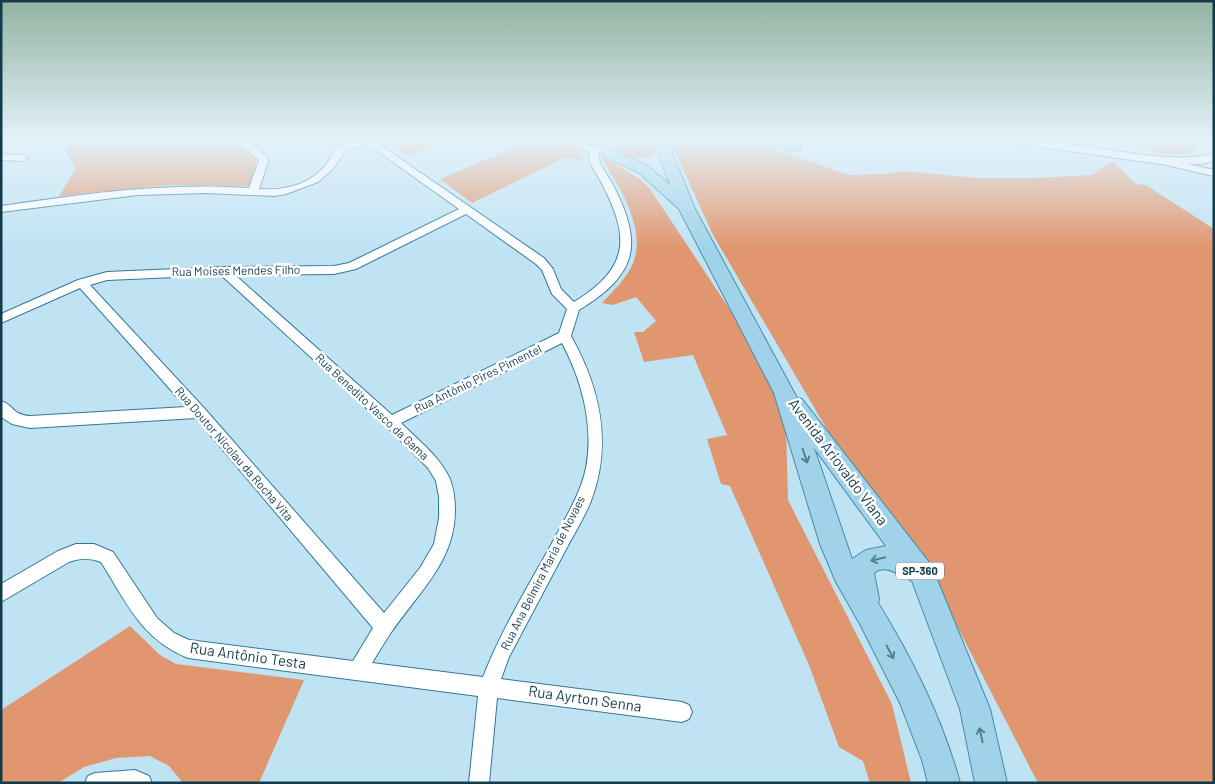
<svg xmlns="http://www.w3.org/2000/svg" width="1215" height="784" font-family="Barlow,sans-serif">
<rect width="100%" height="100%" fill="#c0e3f4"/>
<g fill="#e0966e">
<polygon points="71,140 230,140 255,154 256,165 249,186 172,185 59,196 76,168 65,151"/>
<polygon points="383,140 446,140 407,156"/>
<polygon points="501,140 555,140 576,148 584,161 566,157 472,203 440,179 518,146"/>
<path d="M 621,140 L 659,140 L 659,147 C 650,163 630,159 616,151 L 616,143 Z"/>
<polygon points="672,140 756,140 777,150 849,175 883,174 904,171 977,178 1036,178 1092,175 1112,161 1136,184 1146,185 1214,229 1214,783 1038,783 943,599 832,438 713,235 673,147"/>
<path d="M 1135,140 L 1199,140 L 1200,143 L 1193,153 C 1173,155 1149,156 1135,140 Z"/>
<path d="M 604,157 L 641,180 L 650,189 L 785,393 L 788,500 L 892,704 L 911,783 L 870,783 L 863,761 L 839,747 L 809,665 L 730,486 L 721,484 L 707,439 L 727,435 L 693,355 L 644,362 L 634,332 L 643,332 L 656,321 L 636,297 L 613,305 L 602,303 C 613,291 627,278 633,263 C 647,230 619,184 601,158 Z"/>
<polygon points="130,626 160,655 176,664 304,680 259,783 183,783 169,766 150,756 116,758 84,767 58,783 1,783 1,710"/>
</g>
<polygon fill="#4eccdf" stroke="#328e9c" points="783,140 800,140 802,151 784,150"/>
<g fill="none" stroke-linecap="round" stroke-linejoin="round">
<defs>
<g id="minor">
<path d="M 235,140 C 250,140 257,147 267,157 L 269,159 L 259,189 C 284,191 309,185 326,165 C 330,160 334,149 339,146 C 348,140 363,140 373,140 L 544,258 L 553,269 L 561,289 L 574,302 C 631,267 630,236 600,180 C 595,171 588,163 589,152 L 564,140 L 576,140 L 595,148 L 608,146 L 608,150 L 599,153 C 597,163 607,174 612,183 C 644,244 638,274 579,310 L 571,336 C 600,388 613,443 591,501 C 584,519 572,537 563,555 C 545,589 527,623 509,657 L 501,679 L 682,702 L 689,705 L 692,712 L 689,719 L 682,722 L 497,698 L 489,783 L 469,783 L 478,696 L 188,658 C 141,639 127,603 101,562 C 91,558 79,558 69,562 L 1,602 L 1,584 L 58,551 L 76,544 L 94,544 L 113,552 L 157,618 L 174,633 L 189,640 L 353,661 L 373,628 L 196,418 L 30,428 L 12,424 L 1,417 L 1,401 C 14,405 12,415 30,416 L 186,407 L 80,288 L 1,323 L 1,314 L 78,280 L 107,272 L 224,267 L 334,266 L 349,263 L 459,209 L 369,145 L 346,150 L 333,169 L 318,182 L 286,194 L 274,196 L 206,193 L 138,195 L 1,212 L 1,206 C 83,194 166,182 249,188 L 259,160 ZM 466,214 L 536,264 L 542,270 L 552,294 L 567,309 L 559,333 L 392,415 L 235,275 L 334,274 L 356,269 ZM 221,275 L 386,426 L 428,468 L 436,481 L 439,497 L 439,518 L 434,544 L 420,568 L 384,613 L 204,408 L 90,285 L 107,280 ZM 562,343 C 582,380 594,426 586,468 C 580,496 564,520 551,545 C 527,588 501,631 483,677 L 372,663 C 378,653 384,643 390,634 C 417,594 455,562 455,511 C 455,500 454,488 449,477 C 439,456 418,440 401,423 Z"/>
<polygon points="1,154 23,155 28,158 23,161 1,160"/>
<polygon points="1161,158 1214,170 1214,176 1158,163 1158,159"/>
<polygon points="135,770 149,776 152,783 85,783 88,776 95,773"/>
</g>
<path id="tertiary" d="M 1008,140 C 1046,140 1084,147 1122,152 C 1153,156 1183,161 1214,154 L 1214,161 L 1201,164 L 1161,164 L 1013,143 Z"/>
<path id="primary" d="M 606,140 L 621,140 L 614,150 L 648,166 L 670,185 L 658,152 L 656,140 L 670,140 L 672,152 L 695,209 L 797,398 L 802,399 L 931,565 L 990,709 L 1007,783 L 975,783 L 960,709 L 912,581 C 899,576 887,563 874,573 L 879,599 L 878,603 C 912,658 943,720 960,783 L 928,783 L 922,760 L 900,703 L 860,624 L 836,582 L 820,544 L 774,393 L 679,209 L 638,172 L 603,156 L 598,148 ZM 814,448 L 886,546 L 866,550 L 852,559 Z"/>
</defs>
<use href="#minor" stroke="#2f7998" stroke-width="2"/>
<use href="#tertiary" stroke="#2f7998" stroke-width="2"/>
<use href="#primary" stroke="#458ba9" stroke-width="2"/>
<use href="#minor" fill="#fff" fill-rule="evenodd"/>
<use href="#tertiary" fill="#fff" fill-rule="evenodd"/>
<use href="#primary" fill="#a0d3e9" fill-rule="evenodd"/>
</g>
<defs><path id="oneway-shaft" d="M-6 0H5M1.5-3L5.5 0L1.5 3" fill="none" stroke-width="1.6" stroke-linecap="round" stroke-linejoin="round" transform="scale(1.25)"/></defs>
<g stroke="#528093">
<use href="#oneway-shaft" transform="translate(805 456) rotate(72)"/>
<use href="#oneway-shaft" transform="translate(878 559) rotate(166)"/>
<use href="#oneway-shaft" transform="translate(890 652) rotate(62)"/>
<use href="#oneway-shaft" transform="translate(981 735) rotate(-102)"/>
</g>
<linearGradient id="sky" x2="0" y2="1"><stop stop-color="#92b3a1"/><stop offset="0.56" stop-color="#e3f2fa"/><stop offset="1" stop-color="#e3f2fa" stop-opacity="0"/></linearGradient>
<rect width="1215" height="249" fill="url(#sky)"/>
<g text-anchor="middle" stroke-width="5" stroke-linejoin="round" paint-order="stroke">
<rect fill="#fefefe" stroke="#597682" stroke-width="1" x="896" y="562.5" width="48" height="17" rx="4"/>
<g font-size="11" font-weight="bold" fill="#123c4d">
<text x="920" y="575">SP-360</text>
</g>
<g font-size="12" fill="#123c4d" stroke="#fefefe">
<text transform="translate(236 271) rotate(-1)" y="4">Rua Moises Mendes Filho</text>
<text transform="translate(478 379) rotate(-26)" y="4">Rua Antônio Pires Pimentel</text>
<text transform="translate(372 407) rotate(43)" y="4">Rua Benedito Vasco da Gama</text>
<text transform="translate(234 454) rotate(49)" y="4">Rua Doutor Nicolau da Rocha Vita</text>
<text transform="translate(543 573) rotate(-63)" y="4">Rua Ana Belmira Maria de Novaes</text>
</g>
<g font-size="15" fill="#123c4d" stroke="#fefefe">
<text transform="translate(838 462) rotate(53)" y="5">Avenida Ariovaldo Viana</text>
<text transform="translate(248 656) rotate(8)" y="5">Rua Antônio Testa</text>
<text transform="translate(585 699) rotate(8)" y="5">Rua Ayrton Senna</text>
</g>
</g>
<rect width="1215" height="784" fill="none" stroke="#123c4d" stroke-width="5"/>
</svg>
